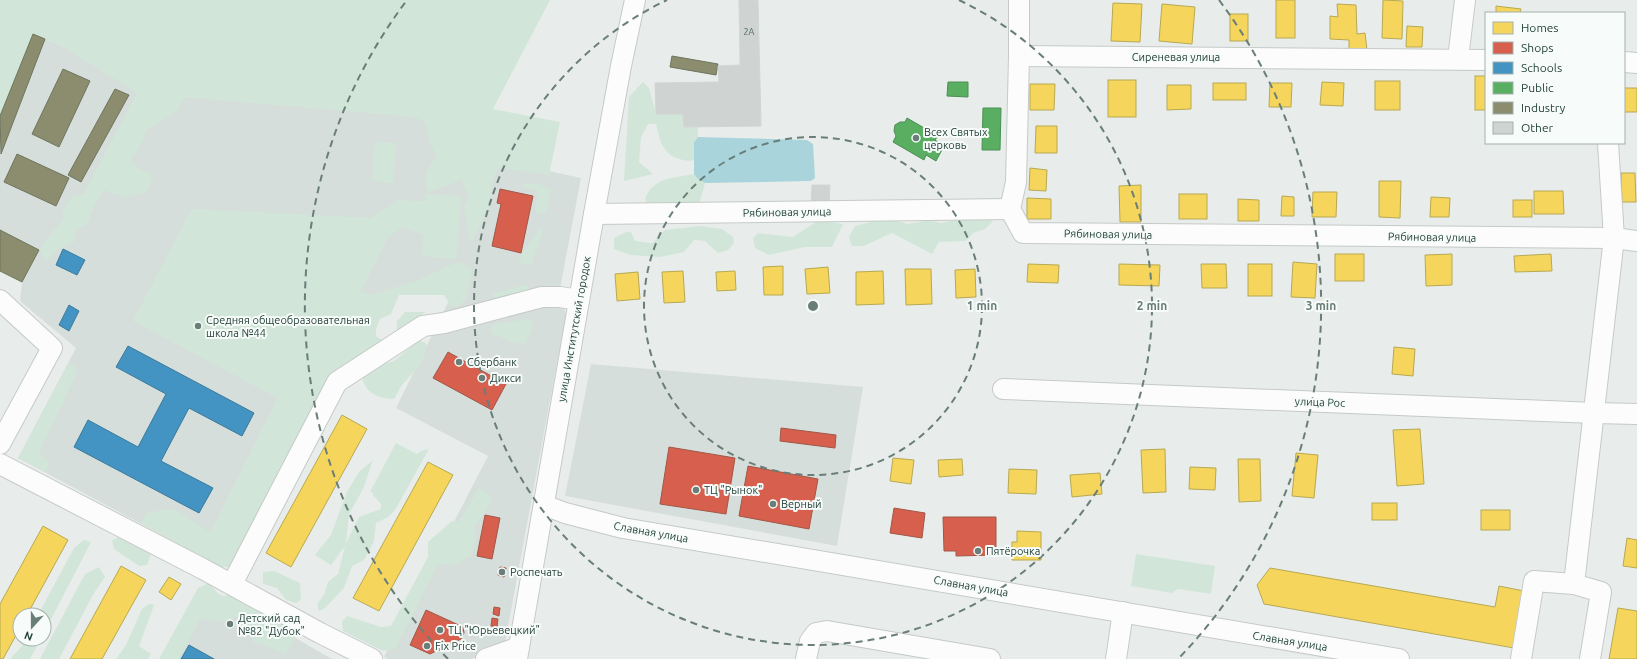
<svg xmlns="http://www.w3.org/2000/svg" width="1637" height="659" font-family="Ubuntu,sans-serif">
<rect width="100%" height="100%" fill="#e8edeb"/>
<g fill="#d6dedb">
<polygon points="33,34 62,46 415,117 495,125 488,158 581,178 559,294 566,314 505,643 471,659 388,659 384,657 488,456 396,408 462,274 358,305 222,567 18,458 76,348 20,301 22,282 38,250 0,230 0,116"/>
<polygon points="591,364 863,387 837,546 565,496"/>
<polygon points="210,589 332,659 169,659"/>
</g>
<g fill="#d1e6d8">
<polygon points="0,0 550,0 493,109 560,122 549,175 498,168 492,183 488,210 471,242 464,208 469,197 461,180 428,192 425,174 437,156 430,144 426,122 415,117 185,97 176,112 147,129 139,148 130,160 138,169 150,174 152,178 147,192 125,197 104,190 95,203 87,224 75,230 76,234 73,243 59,248 46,261 39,250 63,219 63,210 72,197 84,194 137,93 62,46 33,34 0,116"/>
<path d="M 643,82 L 649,88 L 656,114 L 683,114 L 684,127 L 698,127 L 698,137 L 694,142 L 694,160 C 687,162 683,160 676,158 C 662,152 659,138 656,124 L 648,124 L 641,137 L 639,162 L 653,174 L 624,181 L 629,97 Z"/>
<polygon points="375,142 396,143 393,183 372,181"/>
<path d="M 694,174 L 697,178 L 705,183 L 699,205 L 663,207 L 647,203 L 645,199 C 653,177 674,178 694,174 Z"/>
<polygon points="537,183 551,190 546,212 540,214 535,210 538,192 519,185"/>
<polygon points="426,194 461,196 456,259 422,256 424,234 401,227 388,237 360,292 372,295 416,281 458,262 472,269 466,299 457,307 450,305 444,295 399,295 391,314 380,319 376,329 376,336 383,341 327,380 232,567 222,567 141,523 147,513 170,509 183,514 210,533 278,398 133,321 192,209 371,218 399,200 426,202"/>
<polygon points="974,216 993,221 985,229 973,233 966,241 939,242 932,254 892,233 864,246 852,246 849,237 855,226 886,218 908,224 929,220 941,223"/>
<polygon points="819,220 843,224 832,247 805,247 769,255 755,248 753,238 758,233 793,237"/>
<polygon points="700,226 722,229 733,237 734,243 728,250 718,253 705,241 694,240 684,252 660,257 630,255 614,249 614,238 626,232 631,232 635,241 652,243 665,230"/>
<polygon points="541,228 543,231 531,265 520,263 521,256"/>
<polygon points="525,285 532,290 497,299 491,294"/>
<polygon points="405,312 426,312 397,330 397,321"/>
<polygon points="528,319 534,323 525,344 514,342 493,334 490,327 495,324"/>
<path d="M 419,340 L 426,343 C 429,358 411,375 402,385 C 399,389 397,395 394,399 C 379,399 365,393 362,377 L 380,365 L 394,361 Z"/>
<polygon points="69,363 75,366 76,375 39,452 48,463 46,472 18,458"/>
<polygon points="396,443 417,454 421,451 429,449 395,510 388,517 376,523 374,541 364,560 352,566 344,588 325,608 319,611 317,604 324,595 328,582 338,574 345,546 331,565 315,555 331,535 347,492 359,472 373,460 363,489 349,514 346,543 359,517 381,509 381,504 373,495 373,493 370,492"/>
<polygon points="479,488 490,495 491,503 474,527 476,539 471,556 463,559 459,565 438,564 395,649 383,651 343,631 342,622 347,616 381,627 391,626 428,557 428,542 452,521 459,522"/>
<polygon points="124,535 133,546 147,545 151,554 147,565 139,566 114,549 112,540"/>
<polygon points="84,540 91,542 44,633 44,615 38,615 74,548"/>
<polygon points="1136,554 1215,566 1211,594 1178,589 1172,593 1131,586"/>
<polygon points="99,567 105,577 94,593 59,659 40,659 85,574"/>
<polygon points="274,571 300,583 301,600 296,603 286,600 277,588 263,584 263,572"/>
<polygon points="209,583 221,597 237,592 299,632 285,653 254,642 237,617 225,622 200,619 179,659 159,659 198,588"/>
<polygon points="149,604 154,605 139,646 151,654 148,659 116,659 126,645 142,609"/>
<polygon points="26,639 41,639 30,659 11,659 11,658 22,646"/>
</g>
<polygon fill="#a9d4db" points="698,137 807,140 813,144 815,178 811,181 705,183 697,178 694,174 694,142"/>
<g fill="#f6d55c" stroke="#b7a952">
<rect x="1276" y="0" width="19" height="38"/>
<polygon points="1383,0 1403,1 1402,39 1382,38"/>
<polygon points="1113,3 1142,4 1140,42 1111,41"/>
<polygon points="1162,4 1195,7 1192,44 1159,41"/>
<polygon points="1337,4 1356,5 1357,34 1365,33 1367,50 1349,51 1349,40 1330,39 1330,16 1338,17"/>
<polygon points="1496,6 1521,9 1520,13 1496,13"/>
<rect x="1230" y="14" width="18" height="27"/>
<polygon points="1407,26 1423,27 1422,47 1406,47"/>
<rect x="1475" y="76" width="11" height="34"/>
<rect x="1108" y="80" width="28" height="37"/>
<rect x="1375" y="81" width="25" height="29"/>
<polygon points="1322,82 1344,83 1343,106 1320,105"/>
<rect x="1213" y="83" width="33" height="17"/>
<polygon points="1270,83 1292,83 1291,107 1269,107"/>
<polygon points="1030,84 1055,84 1054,110 1030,110"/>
<polygon points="1167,85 1191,85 1191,109 1167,110"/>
<rect x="1624" y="88" width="13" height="24"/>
<polygon points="1036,126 1057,126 1057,153 1035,153"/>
<polygon points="1030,168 1047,170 1046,191 1029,190"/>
<polygon points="1621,173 1635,173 1636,202 1622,202"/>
<polygon points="1379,181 1401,181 1400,218 1379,217"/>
<polygon points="1141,185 1141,222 1120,222 1119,186"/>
<polygon points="1534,191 1563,191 1564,214 1534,214"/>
<polygon points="1313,192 1337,192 1336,217 1312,217"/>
<rect x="1179" y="194" width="28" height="25"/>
<polygon points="1282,196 1294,197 1294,216 1281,216"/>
<polygon points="1431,197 1450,198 1449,217 1430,217"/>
<polygon points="1027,198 1051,199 1051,219 1027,219"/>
<polygon points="1238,199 1259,200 1259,221 1238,221"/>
<rect x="1513" y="200" width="19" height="17"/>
<rect x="1335" y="254" width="29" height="27"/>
<polygon points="1452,254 1452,285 1426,286 1425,255"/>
<polygon points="1551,254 1552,271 1515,272 1514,256"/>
<polygon points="1293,262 1317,264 1315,298 1291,297"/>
<polygon points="1028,264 1059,265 1058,283 1027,282"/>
<polygon points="1119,264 1160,265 1159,286 1119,285"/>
<polygon points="1201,264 1226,264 1227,288 1202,288"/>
<rect x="1248" y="264" width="24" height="32"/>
<polygon points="783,266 783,295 764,295 763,267"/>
<polygon points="828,267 830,293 807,294 805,269"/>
<polygon points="905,269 931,269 932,304 906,305"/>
<polygon points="975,269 976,297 956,298 955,270"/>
<polygon points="683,271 685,302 664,303 662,272"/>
<polygon points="735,271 736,290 717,291 716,272"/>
<polygon points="883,271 884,304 856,305 856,272"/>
<polygon points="638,272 640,299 617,301 615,274"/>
<polygon points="1394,347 1415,349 1413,376 1392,374"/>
<polygon points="342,415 367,429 291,567 266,553"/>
<polygon points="1420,429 1424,484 1397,486 1393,430"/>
<polygon points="1165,449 1166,492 1143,493 1141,450"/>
<polygon points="1296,453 1318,455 1314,498 1292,496"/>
<polygon points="893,458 914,460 911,484 890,481"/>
<polygon points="962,459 963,475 939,477 938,460"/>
<polygon points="1238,459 1260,459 1261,501 1239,502"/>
<polygon points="428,462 453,475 379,611 353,598"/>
<polygon points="1190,467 1216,468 1215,490 1189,489"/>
<polygon points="1009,469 1037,470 1036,494 1008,493"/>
<polygon points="1100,473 1102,494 1072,497 1070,475"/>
<rect x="1372" y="503" width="25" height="17"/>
<rect x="1481" y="510" width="29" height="20"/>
<polygon points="43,526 68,540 27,615 20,615 20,628 3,659 0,659 0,604"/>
<polygon points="1017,531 1041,532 1041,560 1012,560 1012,542 1017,542"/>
<polygon points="1627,538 1637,540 1637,568 1623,566"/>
<polygon points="121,566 146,580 102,659 70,659"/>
<polygon points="1270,568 1495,607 1499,586 1524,591 1514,648 1264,604 1257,585"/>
<polygon points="169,577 181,584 171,600 159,592"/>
<polygon points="1618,608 1637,611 1637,659 1609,659"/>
</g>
<g fill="#d6604d" stroke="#a15747">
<polygon points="500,189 533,196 521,253 492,246 501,204 497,203"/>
<polygon points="448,352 506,384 492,410 433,378"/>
<polygon points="781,428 836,435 835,448 780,441"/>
<polygon points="669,447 735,458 726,514 660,504"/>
<polygon points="748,466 818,479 809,529 739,516"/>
<polygon points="894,508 925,513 922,538 890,533"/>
<polygon points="485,515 500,518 492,559 477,556"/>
<polygon points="943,517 996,517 996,555 956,556 956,551 944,551"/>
<polygon points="500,567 506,568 504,577 498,575"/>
<polygon points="494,607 500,608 499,616 493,614"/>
<polygon points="426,610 463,627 464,633 461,639 430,654 410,645"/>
<polygon points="492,618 498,619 497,627 491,626"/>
</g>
<g fill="#4393c3" stroke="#3a7b9a">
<polygon points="63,249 85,260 77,275 56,265"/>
<polygon points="69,305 79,311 69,331 59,325"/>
<polygon points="128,346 254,413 242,436 189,408 161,461 213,488 199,513 74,447 88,420 138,447 166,394 116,367"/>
<polygon points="189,645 214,659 181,659"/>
</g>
<g fill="#5aae61" stroke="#4a8e55">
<polygon points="948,82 968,82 968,97 947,96"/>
<polygon points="983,108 1001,108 1000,150 982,150"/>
<polygon points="907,118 938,136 935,140 944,146 936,161 926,155 924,160 893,142 896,136 894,131 895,125 900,122 905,122"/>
</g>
<g fill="#8c8c6e" stroke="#6d765e">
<polygon points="33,34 45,39 1,154 0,116"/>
<polygon points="672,56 718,64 716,75 670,67"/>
<polygon points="63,69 90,81 59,147 32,134"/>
<polygon points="115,89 129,95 81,182 68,175"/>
<polygon points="17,154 69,178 56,206 4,182"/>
<polygon points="0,230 39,250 22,282 0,271"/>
</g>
<g fill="#cfd4d2" stroke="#d1d6d4">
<polygon points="739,0 758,0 761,126 684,127 683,114 656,114 655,83 719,82 718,66 740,65"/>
<polygon points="812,185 830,185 829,206 811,205"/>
</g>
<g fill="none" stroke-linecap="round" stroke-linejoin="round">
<defs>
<g id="minor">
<polyline points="1019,56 1486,60"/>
<polyline points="1458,59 1465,0"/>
<polyline points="1624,62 1637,63"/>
<polyline points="1010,209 1023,233 1614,238 1637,241"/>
<polyline points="1010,209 1016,182 1019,56 1019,0"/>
<polyline points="594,214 1010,209"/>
<polyline points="0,300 52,348 0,444"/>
<polyline points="1003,389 1595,413 1637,414"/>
<polyline points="0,464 203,569 320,633 372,659"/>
<polyline points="544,505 565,513 623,528 1399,659"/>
<polyline points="232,584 337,382 423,326 444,323 542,297 560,297 579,300"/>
<polyline points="1574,584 1601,592 1590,659"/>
<polyline points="486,659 519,647"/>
<polyline points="517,659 594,214 621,66 635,0"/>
<polyline points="806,659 810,641 816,633 827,631 990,659"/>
<polyline points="1116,659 1123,612"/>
<polyline points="1521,659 1534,581 1574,584 1614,238 1608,143"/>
</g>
</defs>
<use href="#minor" stroke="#c5cac8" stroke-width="22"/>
<use href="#minor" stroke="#fcfcfc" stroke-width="20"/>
</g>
<g fill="none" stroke="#697e78" stroke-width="2" stroke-dasharray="7 5">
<circle cx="813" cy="306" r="169"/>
<path d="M959 0A339 339 0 1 1 667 0"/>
<path d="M448 659A508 508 0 0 1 407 0M1219 0A508 508 0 0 1 1178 659"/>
</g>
<g fill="#697e78" stroke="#f7fbf9" stroke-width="1.5">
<circle cx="916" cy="138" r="4"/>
<circle cx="198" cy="326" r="4"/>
<circle cx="459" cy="362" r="4"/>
<circle cx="482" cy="378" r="4"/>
<circle cx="696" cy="490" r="4"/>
<circle cx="773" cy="504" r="4"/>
<circle cx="978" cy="551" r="4"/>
<circle cx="502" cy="572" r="4"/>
<circle cx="230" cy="624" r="4"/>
<circle cx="440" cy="630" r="4"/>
<circle cx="427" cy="646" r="4"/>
</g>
<g text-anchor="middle" stroke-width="4" stroke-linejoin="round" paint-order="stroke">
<g font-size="9" fill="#506761">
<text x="749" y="35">2А</text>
</g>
<g font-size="11" fill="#24423a" stroke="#f7fbf9">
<text x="1176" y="61">Сиреневая улица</text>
<text transform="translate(787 212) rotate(-1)" y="4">Рябиновая улица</text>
<text transform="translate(1108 234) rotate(1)" y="4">Рябиновая улица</text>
<text transform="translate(1432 237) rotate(1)" y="4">Рябиновая улица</text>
<text transform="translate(574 329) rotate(-80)" y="4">улица Институтский городок</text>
<text transform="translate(1320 402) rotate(2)" y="4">улица Рос</text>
<text transform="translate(651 532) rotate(10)" y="4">Славная улица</text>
<text transform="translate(971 586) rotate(10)" y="4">Славная улица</text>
<text transform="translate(1290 641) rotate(9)" y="4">Славная улица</text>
</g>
<g font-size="11" fill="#24423a" stroke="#f7fbf9" text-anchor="start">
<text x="924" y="136">Всех Святых<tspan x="924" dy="13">церковь</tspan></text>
<text x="206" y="324">Средняя общеобразовательная<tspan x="206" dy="13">школа №44</tspan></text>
<text x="467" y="366">Сбербанк</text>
<text x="490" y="382">Дикси</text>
<text x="704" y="494">ТЦ "Рынок"</text>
<text x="781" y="508">Верный</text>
<text x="986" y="555">Пятёрочка</text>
<text x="510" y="576">Роспечать</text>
<text x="238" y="622">Детский сад<tspan x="238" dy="13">№82 "Дубок"</tspan></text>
<text x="448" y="634">ТЦ "Юрьевецкий"</text>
<text x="435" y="650">Fix Price</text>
</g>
</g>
<circle cx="813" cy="306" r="6" fill="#697e78" stroke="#f7fbf9" stroke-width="2"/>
<g font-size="12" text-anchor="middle" font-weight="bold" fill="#697e78" stroke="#f7fbf9" stroke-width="4" stroke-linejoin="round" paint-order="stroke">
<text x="982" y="310">1 min</text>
<text x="1152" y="310">2 min</text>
<text x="1321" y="310">3 min</text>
</g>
<rect x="1485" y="12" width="140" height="132" fill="#f7fbf9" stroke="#a3b1ad"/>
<rect x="1493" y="22" width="20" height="12" fill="#f6d55c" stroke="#a3b1ad"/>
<text x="1521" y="32" font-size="12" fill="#24423a">Homes</text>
<rect x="1493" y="42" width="20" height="12" fill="#d6604d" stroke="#a3b1ad"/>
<text x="1521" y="52" font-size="12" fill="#24423a">Shops</text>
<rect x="1493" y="62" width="20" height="12" fill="#4393c3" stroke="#a3b1ad"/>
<text x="1521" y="72" font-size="12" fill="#24423a">Schools</text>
<rect x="1493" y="82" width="20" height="12" fill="#5aae61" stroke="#a3b1ad"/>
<text x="1521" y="92" font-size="12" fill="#24423a">Public</text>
<rect x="1493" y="102" width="20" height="12" fill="#8c8c6e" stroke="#a3b1ad"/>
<text x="1521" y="112" font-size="12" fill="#24423a">Industry</text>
<rect x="1493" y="122" width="20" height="12" fill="#cfd4d2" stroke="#a3b1ad"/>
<text x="1521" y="132" font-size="12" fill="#24423a">Other</text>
<g transform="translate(32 627) rotate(201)"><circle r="19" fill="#f7fbf9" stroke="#a3b1ad"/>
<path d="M0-3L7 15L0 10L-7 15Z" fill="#697e78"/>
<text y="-6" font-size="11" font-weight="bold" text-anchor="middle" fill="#24423a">N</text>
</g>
</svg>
